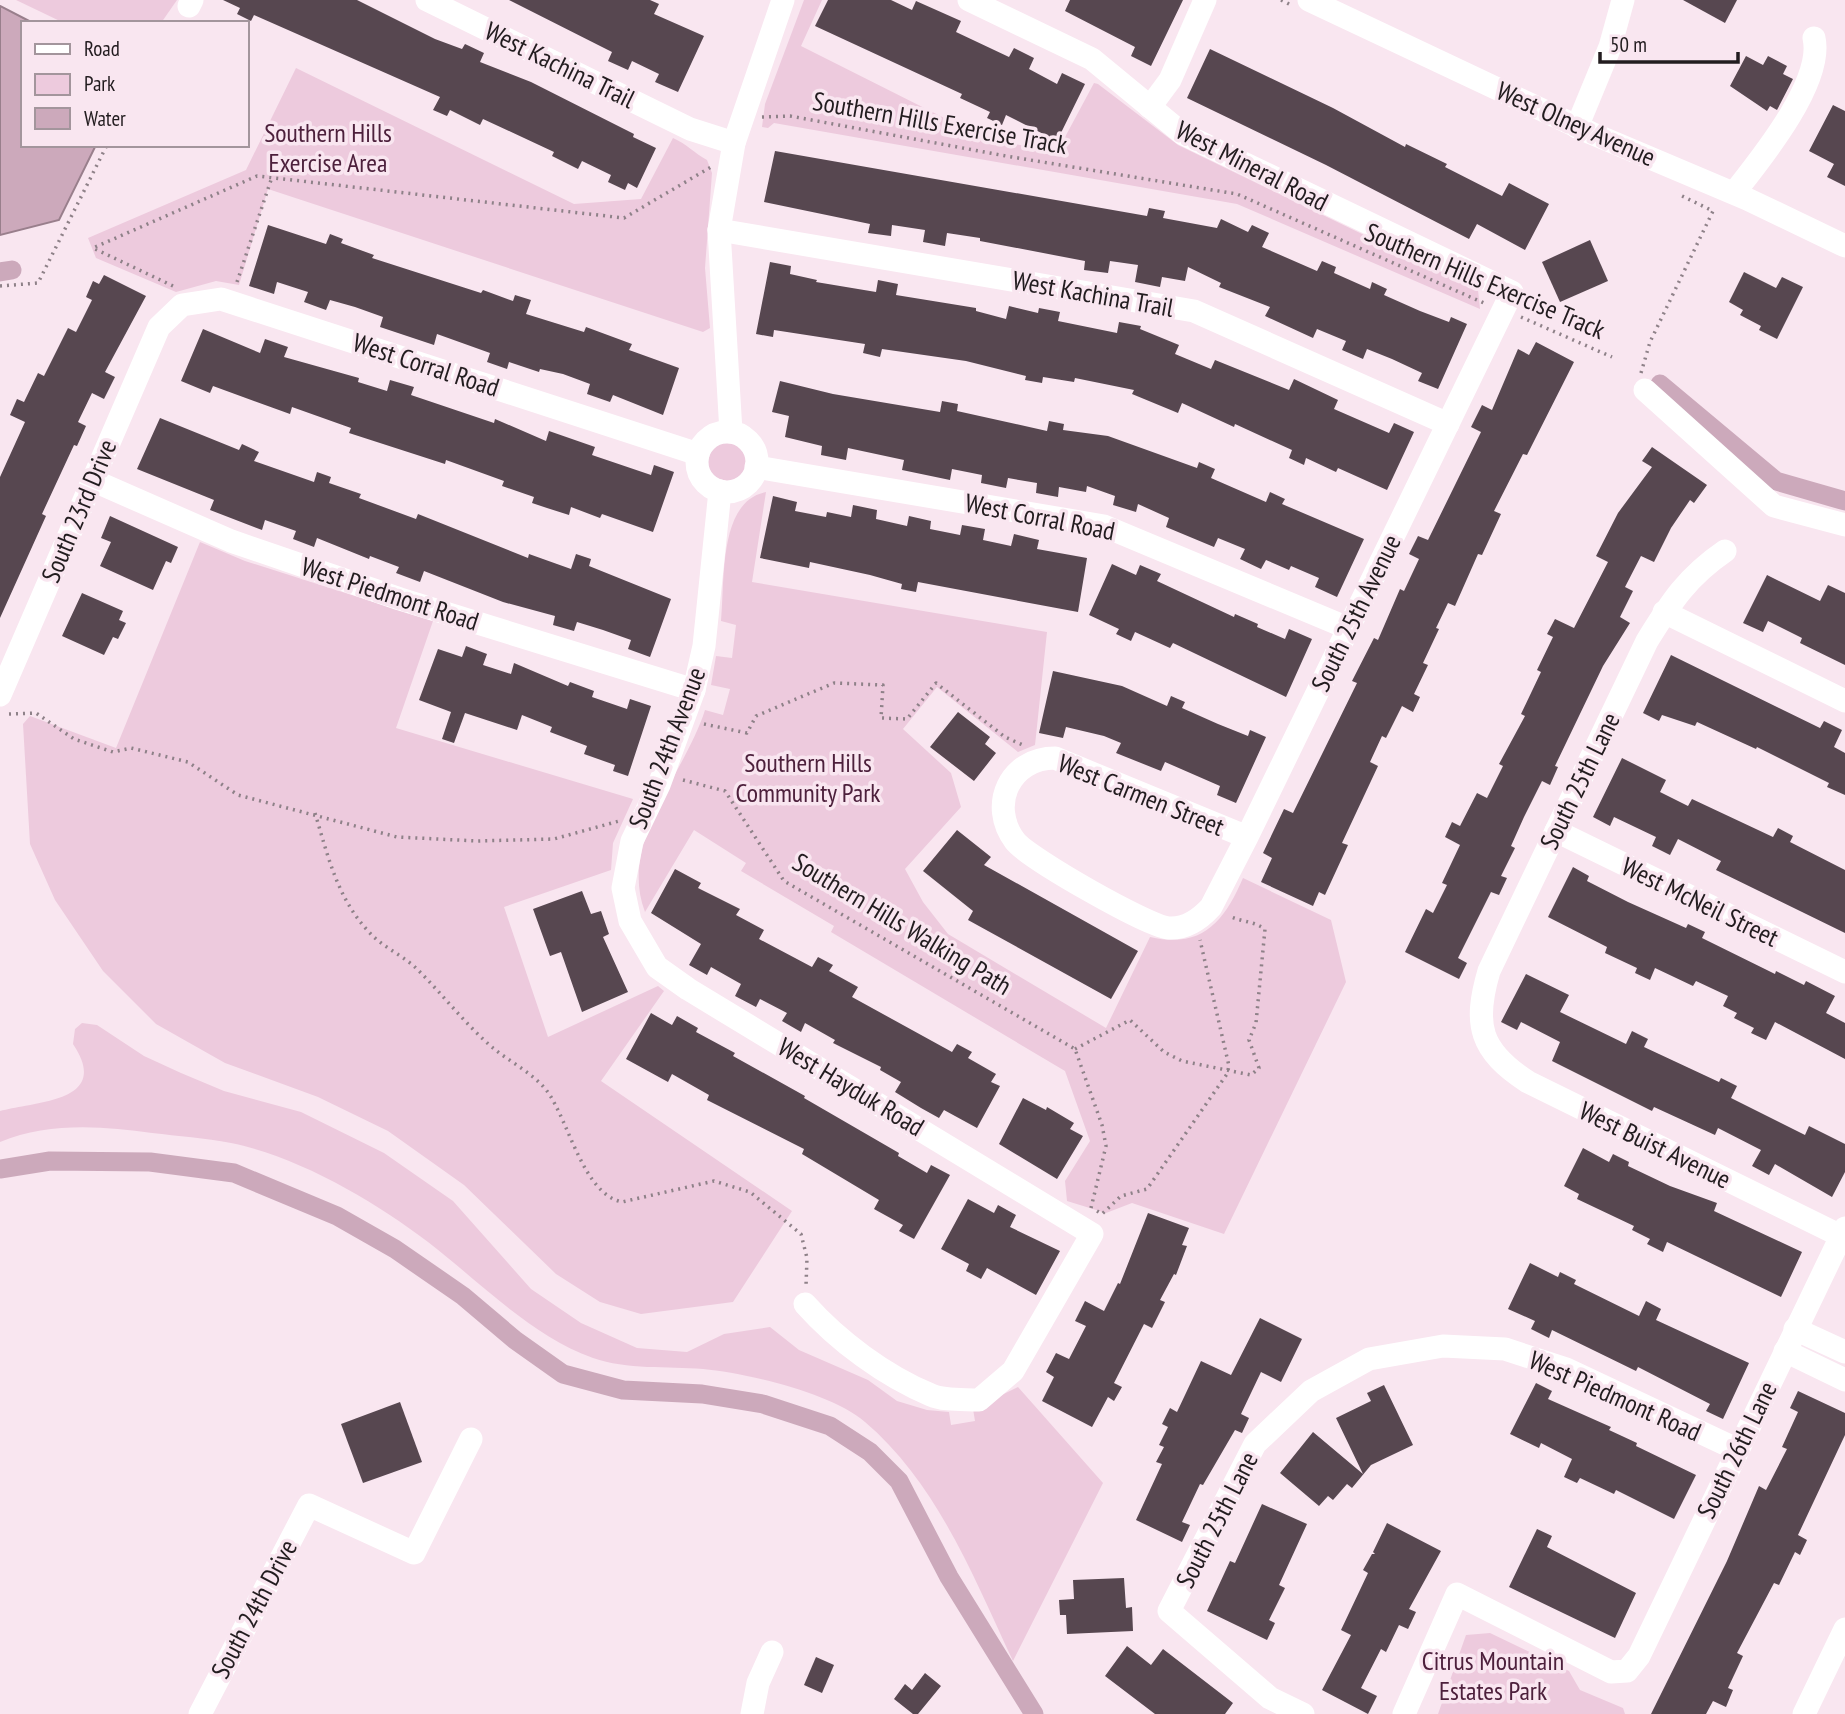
<svg xmlns="http://www.w3.org/2000/svg" width="1845" height="1714" font-family="'PT Sans Narrow',sans-serif">
<rect width="100%" height="100%" fill="#f9e6f0"/>
<g fill="#edcadd">
<polygon points="16,0 177,0 161,23 64,23"/>
<polygon points="804,0 822,0 801,46 984,138 1057,152 1094,83 1098,84 1178,145 1478,290 1480,309 1237,204 774,123 768,128 762,127 765,104"/>
<path d="M 296,68 L 574,204 L 641,199 L 673,138 C 687,144 694,153 707,160 L 712,173 L 705,268 L 710,328 L 703,332 L 268,189 L 239,285 L 216,281 L 176,292 L 96,258 L 88,238 L 246,170 Z"/>
<circle cx="727" cy="462" r="30"/>
<path d="M 766,492 L 752,582 L 1047,632 L 1035,745 L 1018,752 L 937,687 L 903,729 L 951,773 L 961,807 L 905,869 L 923,902 L 948,934 L 1106,1028 L 1150,937 C 1202,949 1224,922 1243,878 L 1331,920 L 1346,982 L 1224,1234 L 1132,1203 L 1106,1213 L 1067,1201 L 1065,1181 L 1090,1141 L 1065,1071 L 831,932 L 834,926 L 741,871 L 746,863 L 694,830 L 645,912 C 618,841 685,774 705,710 L 723,715 L 730,689 L 711,685 L 716,656 L 732,658 L 736,625 L 721,621 C 725,582 718,501 766,492 Z"/>
<polygon points="200,542 245,561 433,621 396,728 633,799 613,843 611,870 504,907 548,1037 658,986 664,991 601,1081 792,1211 733,1302 641,1314 600,1302 556,1274 464,1185 388,1131 318,1097 225,1063 156,1024 103,971 55,900 30,844 23,724 30,716 116,748"/>
<path d="M 82,1023 L 97,1025 L 144,1056 L 181,1073 L 224,1091 L 301,1112 L 384,1153 L 453,1201 L 531,1289 L 581,1323 L 637,1348 L 687,1352 L 724,1334 L 770,1327 L 799,1350 L 868,1380 L 897,1401 L 927,1410 L 949,1412 L 951,1425 L 975,1421 L 973,1409 L 1018,1387 L 1103,1483 L 1013,1661 C 974,1578 937,1483 865,1422 C 832,1393 746,1373 703,1369 C 667,1366 627,1370 593,1358 C 530,1335 480,1282 428,1242 C 375,1201 297,1156 231,1143 C 205,1138 178,1136 152,1133 C 102,1126 48,1122 0,1142 L 0,1111 C 37,1101 112,1102 73,1044 L 75,1029 Z"/>
<polygon points="1490,1633 1569,1671 1580,1690 1623,1708 1625,1714 1438,1714 1466,1635"/>
</g>
<polygon fill="#cca9bb" stroke="#997f8c" stroke-width="2" points="0,6 33,23 23,23 23,145 96,145 59,220 0,235"/>
<g fill="none" stroke-linecap="round" stroke-linejoin="round">
<g stroke="#cca9bb" stroke-width="19">
<polyline points="0,272 12,270"/>
<polyline points="1660,384 1776,481 1845,501"/>
<polyline points="0,1169 50,1161 150,1162 234,1173 337,1216 395,1249 463,1296 515,1340 563,1374 623,1390 702,1394 763,1404 830,1426 870,1452 899,1481 949,1577 1034,1714"/>
</g>
</g>
<g fill="#574750">
<polygon points="223,0 357,0 435,39 462,49 465,44 484,53 480,62 531,82 634,134 633,137 656,148 637,188 628,183 625,190 608,182 611,175 582,161 578,169 552,156 554,152 483,119 480,125 450,110 447,116 433,110 440,97 254,15 251,21 237,14 240,8"/>
<polygon points="509,0 650,0 659,4 654,14 704,36 678,92 655,82 659,74 632,61 628,70 608,61 612,52"/>
<polygon points="828,0 891,0 912,10 916,1 961,21 956,32 1009,57 1014,48 1034,58 1029,69 1057,84 1062,73 1085,84 1057,141 1006,115 1002,125 987,118 990,112 960,98 962,94 815,26"/>
<polygon points="1070,0 1183,0 1151,66 1131,56 1135,47 1065,11"/>
<polygon points="1683,0 1737,0 1725,23"/>
<polygon points="1210,49 1333,108 1405,147 1406,144 1447,164 1445,167 1502,196 1509,183 1549,204 1525,250 1477,224 1469,239 1326,165 1187,98"/>
<polygon points="1746,56 1763,65 1768,56 1787,66 1783,74 1793,79 1777,110 1770,106 1767,111 1730,86"/>
<polygon points="1833,105 1845,111 1845,186 1827,177 1834,164 1809,151"/>
<polygon points="775,151 1147,216 1149,208 1165,211 1163,218 1217,228 1221,219 1248,232 1252,225 1269,233 1262,247 1317,271 1322,261 1336,267 1334,273 1370,289 1372,282 1387,289 1384,295 1420,311 1449,322 1451,317 1467,324 1438,389 1418,381 1422,373 1392,359 1367,349 1363,359 1342,350 1346,341 1317,329 1313,338 1265,316 1270,307 1219,287 1221,283 1188,267 1185,281 1162,277 1160,287 1135,282 1138,265 1110,261 1108,273 1084,270 1085,261 980,241 980,238 947,233 945,246 923,242 925,230 892,225 891,236 868,233 870,224 764,202"/>
<polygon points="268,225 326,244 330,234 343,239 341,243 374,255 372,258 481,293 483,290 513,301 515,295 531,300 526,314 584,332 586,327 632,344 629,350 679,368 663,415 613,395 610,402 587,394 590,384 563,374 540,369 539,372 509,362 507,369 487,362 490,353 437,334 434,345 380,327 383,317 355,307 330,300 326,310 304,302 308,292 277,282 274,294 249,286"/>
<polygon points="1590,240 1608,281 1560,302 1542,262"/>
<polygon points="770,262 791,266 790,274 817,280 816,282 876,292 878,280 898,284 896,295 976,308 976,311 1006,319 1009,306 1038,313 1039,308 1060,312 1058,321 1117,333 1119,322 1141,326 1140,329 1179,345 1175,354 1211,369 1215,360 1289,390 1294,379 1338,400 1334,409 1389,433 1394,423 1414,432 1387,490 1338,468 1336,472 1306,458 1304,465 1289,458 1292,450 1235,424 1234,427 1182,403 1178,413 1132,394 1134,390 1075,378 1074,382 1043,377 1042,383 1025,380 1026,376 966,361 882,349 880,357 863,353 865,344 774,330 773,337 756,334"/>
<polygon points="1744,272 1776,288 1782,277 1803,287 1777,339 1759,330 1761,326 1740,315 1743,310 1729,302"/>
<polygon points="104,275 146,296 105,372 115,377 104,399 92,393 78,422 86,426 77,446 74,445 42,514 46,516 0,618 0,477 25,422 10,415 17,399 24,402 38,373 44,376 68,328 76,332 92,300 86,297 93,281 99,284"/>
<polygon points="203,329 260,353 265,339 288,347 284,357 359,378 358,382 387,391 390,380 414,387 411,395 494,423 495,419 546,441 549,431 595,447 592,455 651,475 654,465 674,472 653,532 602,514 600,518 571,507 569,515 547,508 532,503 534,497 502,486 504,481 446,460 445,464 349,433 351,428 292,407 290,414 213,386 210,393 181,381"/>
<polygon points="1536,342 1574,362 1527,455 1523,454 1494,511 1501,514 1482,555 1478,554 1455,606 1448,603 1436,628 1439,629 1423,663 1428,665 1414,694 1420,697 1413,712 1402,706 1386,738 1382,736 1370,762 1378,766 1342,843 1348,845 1325,895 1319,892 1313,906 1261,882 1272,858 1263,853 1284,809 1293,813 1357,683 1352,681 1374,638 1378,640 1400,589 1404,591 1419,559 1409,554 1418,536 1428,540 1481,432 1471,427 1482,405 1492,410 1518,349 1529,355"/>
<polygon points="780,381 833,394 940,412 942,401 958,404 957,411 1047,431 1049,421 1064,424 1063,430 1108,436 1197,468 1199,462 1215,469 1211,478 1266,502 1270,492 1285,499 1282,504 1364,539 1337,597 1315,587 1319,578 1291,566 1289,570 1266,560 1261,569 1240,559 1245,549 1218,538 1214,547 1166,527 1169,518 1138,504 1136,512 1113,505 1115,496 1087,486 1086,492 1059,487 1058,497 1036,493 1037,483 1008,478 1006,488 981,483 982,475 952,469 950,480 902,470 904,460 848,448 846,460 821,455 822,446 785,437 789,416 772,412"/>
<polygon points="160,418 239,450 242,444 259,452 254,461 314,482 317,472 331,477 329,483 361,494 359,498 416,519 418,514 528,558 529,554 571,569 576,554 591,559 589,566 671,599 650,657 628,649 631,640 603,630 577,622 574,631 553,625 555,616 503,602 424,571 420,582 396,573 399,567 370,556 369,559 317,538 314,547 293,539 296,531 265,520 262,530 210,510 214,500 137,469"/>
<polygon points="1652,447 1707,485 1694,503 1690,500 1671,528 1654,562 1641,556 1625,587 1633,591 1620,617 1630,623 1603,666 1555,766 1558,767 1550,785 1542,781 1524,817 1511,846 1515,848 1501,876 1507,878 1499,895 1491,892 1458,958 1467,963 1459,979 1405,952 1426,909 1433,913 1447,885 1442,883 1460,845 1445,837 1452,822 1460,826 1477,793 1487,798 1503,766 1499,764 1525,716 1521,714 1541,672 1537,670 1553,637 1547,634 1555,619 1574,628 1608,562 1596,556 1618,513 1652,467 1642,461"/>
<polygon points="773,496 797,502 795,511 826,517 827,512 851,517 853,505 877,510 876,519 907,526 909,516 931,521 930,529 960,535 962,525 985,529 983,540 1011,546 1014,534 1039,540 1037,549 1087,558 1078,612 918,582 916,592 901,589 902,584 870,575 810,562 809,568 760,558"/>
<polygon points="110,516 178,547 171,563 166,561 153,590 100,566 111,542 101,538"/>
<polygon points="1112,564 1136,575 1140,565 1161,574 1157,581 1234,617 1235,614 1258,624 1257,627 1285,639 1289,629 1312,639 1286,697 1173,643 1170,648 1135,632 1131,641 1116,634 1119,629 1089,615"/>
<polygon points="1767,575 1820,601 1828,585 1845,593 1845,665 1800,643 1802,638 1768,621 1763,632 1743,623"/>
<polygon points="82,593 123,611 119,620 126,623 118,639 113,637 104,655 62,636"/>
<polygon points="466,646 487,654 483,665 511,674 514,663 568,686 570,682 594,691 592,697 627,709 630,699 651,706 628,776 613,771 615,765 584,754 587,746 550,732 552,727 522,715 517,730 465,713 454,743 442,739 451,712 419,700 438,649 462,657"/>
<polygon points="1671,655 1820,728 1824,721 1842,730 1834,747 1845,753 1845,795 1827,787 1829,783 1757,747 1756,749 1697,722 1695,726 1662,715 1659,721 1643,713"/>
<polygon points="1053,671 1122,686 1167,706 1171,696 1185,702 1182,708 1218,724 1248,736 1250,730 1266,737 1236,803 1217,795 1220,786 1165,762 1161,771 1116,753 1121,743 1104,736 1066,727 1063,738 1039,733"/>
<polygon points="958,712 990,737 985,744 996,753 974,781 930,747"/>
<polygon points="1622,758 1666,780 1660,792 1688,806 1692,799 1773,837 1778,828 1793,836 1790,842 1845,870 1845,933 1716,870 1721,861 1678,839 1670,855 1652,846 1656,837 1614,817 1610,826 1593,817"/>
<polygon points="957,830 991,857 984,865 1138,951 1111,999 968,920 973,911 923,871"/>
<polygon points="1573,867 1589,876 1587,881 1628,902 1686,928 1688,924 1705,932 1702,938 1775,974 1776,971 1804,985 1806,981 1835,996 1826,1013 1845,1023 1845,1059 1775,1022 1766,1040 1751,1033 1754,1028 1734,1018 1737,1013 1723,1006 1728,996 1696,981 1693,986 1655,968 1650,980 1635,973 1637,968 1605,953 1607,947 1548,917"/>
<polygon points="675,869 701,883 698,888 740,909 736,915 764,930 759,939 812,967 818,957 833,965 829,971 858,987 852,997 952,1052 957,1044 972,1052 968,1058 996,1074 991,1082 1000,1086 977,1128 944,1110 939,1118 921,1108 895,1092 901,1082 880,1070 881,1067 833,1043 835,1040 805,1023 801,1032 782,1021 787,1013 760,999 756,1007 735,996 741,984 711,967 707,975 689,965 701,944 651,913"/>
<polygon points="582,891 591,914 601,911 609,934 603,937 628,992 582,1012 561,952 550,956 533,909"/>
<polygon points="1526,974 1569,995 1560,1012 1626,1044 1632,1031 1648,1039 1644,1047 1719,1082 1721,1078 1737,1086 1731,1098 1805,1135 1809,1126 1845,1144 1845,1172 1832,1197 1775,1164 1769,1175 1752,1166 1761,1150 1718,1128 1715,1135 1654,1107 1652,1111 1552,1061 1560,1042 1521,1022 1517,1030 1501,1022"/>
<polygon points="651,1013 672,1025 677,1016 698,1028 696,1032 735,1053 733,1056 805,1096 804,1098 899,1153 898,1156 927,1173 931,1165 950,1175 914,1239 899,1231 903,1225 874,1209 879,1200 802,1154 804,1149 707,1100 709,1095 672,1074 668,1082 626,1059"/>
<polygon points="1023,1098 1046,1110 1047,1107 1074,1123 1070,1129 1083,1136 1057,1179 999,1144"/>
<polygon points="1583,1148 1609,1162 1613,1154 1629,1162 1628,1166 1670,1186 1717,1203 1714,1211 1802,1252 1781,1297 1667,1242 1663,1252 1647,1244 1650,1239 1632,1230 1634,1226 1577,1199 1579,1194 1564,1186"/>
<polygon points="968,1199 994,1213 998,1205 1016,1215 1010,1227 1060,1251 1036,1295 987,1268 981,1279 966,1271 969,1264 941,1249"/>
<polygon points="1148,1213 1189,1228 1182,1245 1187,1246 1176,1275 1174,1274 1160,1300 1165,1302 1152,1328 1144,1324 1114,1383 1122,1387 1114,1401 1108,1397 1092,1427 1042,1401 1054,1377 1046,1372 1056,1353 1069,1359 1086,1326 1075,1321 1085,1301 1104,1311 1118,1283 1120,1284"/>
<polygon points="1530,1263 1558,1277 1560,1272 1576,1280 1574,1284 1639,1316 1646,1301 1661,1309 1656,1320 1749,1363 1723,1419 1706,1411 1710,1404 1638,1367 1636,1371 1552,1330 1549,1338 1531,1329 1535,1321 1508,1309"/>
<polygon points="1260,1318 1302,1339 1281,1382 1261,1372 1241,1414 1249,1418 1242,1433 1235,1430 1203,1485 1200,1484 1182,1522 1190,1525 1182,1542 1136,1520 1162,1464 1156,1462 1164,1447 1159,1445 1168,1427 1162,1424 1170,1408 1177,1412 1201,1361 1231,1375"/>
<polygon points="1536,1383 1552,1391 1548,1399 1611,1427 1609,1430 1637,1443 1636,1446 1696,1475 1674,1519 1616,1490 1614,1494 1580,1478 1577,1483 1564,1477 1572,1459 1541,1443 1539,1448 1510,1434"/>
<polygon points="1384,1385 1413,1445 1371,1465 1352,1488 1347,1484 1333,1500 1328,1496 1319,1506 1280,1473 1313,1432 1363,1474 1336,1418 1371,1401 1367,1393"/>
<polygon points="1798,1391 1845,1413 1845,1435 1798,1535 1807,1540 1800,1555 1795,1552 1779,1585 1774,1583 1737,1653 1743,1656 1728,1688 1733,1690 1726,1707 1713,1701 1706,1714 1651,1714 1727,1561 1759,1486 1766,1490 1787,1449 1782,1447 1798,1412 1790,1408"/>
<polygon points="400,1402 422,1462 363,1483 341,1424"/>
<polygon points="1262,1504 1307,1524 1279,1585 1285,1588 1269,1620 1275,1623 1267,1640 1207,1611 1230,1561 1235,1563"/>
<polygon points="1387,1523 1441,1551 1409,1609 1416,1612 1408,1629 1399,1625 1386,1652 1381,1649 1361,1688 1377,1696 1368,1714 1322,1690 1351,1635 1341,1630 1368,1573 1363,1570 1372,1554 1375,1554 1373,1552"/>
<polygon points="1537,1529 1552,1536 1547,1547 1636,1593 1615,1638 1509,1587"/>
<polygon points="1124,1578 1126,1608 1132,1607 1133,1631 1067,1634 1066,1615 1060,1615 1059,1600 1074,1599 1073,1580"/>
<polygon points="1127,1646 1151,1665 1163,1649 1233,1703 1225,1714 1155,1714 1105,1676"/>
<polygon points="816,1657 834,1665 822,1693 804,1685"/>
<polygon points="925,1673 941,1686 918,1714 913,1714 894,1699 905,1684 912,1690"/>
</g>
<g fill="none" stroke-linecap="round" stroke-linejoin="round">
<g stroke="#8e8188" stroke-width="3.5" stroke-dasharray="2 5" stroke-linecap="butt">
<polyline points="1281,0 1291,5"/>
<polyline points="762,117 790,116 1006,156 1237,194 1484,303"/>
<polyline points="237,282 272,177"/>
<polyline points="0,286 38,283 107,145"/>
<polyline points="173,286 93,248 257,176 624,218 711,167"/>
<polyline points="1521,317 1612,357"/>
<polyline points="1641,373 1650,342 1713,211 1682,196"/>
<polyline points="9,714 36,713 74,739 113,752 131,748 188,762 238,795 397,837 477,841 554,839 619,821"/>
<polyline points="704,724 747,733 756,716 834,683 883,685 881,718 907,719 936,683 1005,737 1025,746"/>
<polyline points="683,780 725,791 784,881 1075,1049 1102,1125 1106,1146 1091,1208"/>
<path d="M 315,813 C 328,856 337,898 369,932 C 383,948 405,956 419,971 C 444,996 466,1025 493,1048 C 510,1062 533,1073 547,1091 C 569,1121 583,1194 622,1202 L 714,1181 L 750,1192 L 801,1234 L 807,1258 L 806,1286"/>
<path d="M 1075,1049 L 1130,1020 L 1164,1052 L 1182,1061 L 1251,1075 L 1259,1068 L 1249,1040 L 1256,1023 L 1265,929 C 1253,921 1242,922 1229,916"/>
<polyline points="1097,1211 1102,1214 1121,1196 1147,1189 1227,1074 1229,1066 1200,940"/>
</g>
<g stroke="#fff" stroke-width="23">
<polyline points="427,0 690,129 734,143"/>
<path d="M 969,0 L 1092,59 L 1183,134 L 1512,292 L 1247,837 L 1211,907 C 1200,919 1187,929 1169,928 C 1149,927 1028,858 1015,841 C 988,805 1010,758 1055,758 L 1247,837"/>
<polyline points="1309,0 1591,133 1747,199 1845,246"/>
<polyline points="189,6 192,0"/>
<polyline points="1150,107 1170,80 1205,0"/>
<polyline points="1577,127 1610,47 1623,0"/>
<path d="M 1734,193 C 1760,160 1824,82 1814,38"/>
<polyline points="719,230 1194,311 1448,424"/>
<polyline points="1645,390 1774,506 1845,525"/>
<polyline points="731,432 719,230 734,143 783,0"/>
<circle cx="727" cy="462" r="30"/>
<polyline points="756,467 1104,526 1348,628"/>
<polyline points="92,480 231,541 400,599 694,690"/>
<path d="M 720,491 L 704,646 L 694,690 L 659,785 L 632,841 L 623,888 L 630,921 L 657,967 L 688,989 L 1092,1234 L 1013,1371 L 979,1400 C 965,1399 944,1401 931,1395 C 885,1376 838,1341 805,1304"/>
<path d="M 1725,551 C 1687,577 1671,602 1647,641 L 1489,971 C 1473,1025 1480,1051 1528,1082 L 1841,1236"/>
<polyline points="1664,612 1845,701"/>
<polyline points="0,695 159,327 182,305 221,299 698,454"/>
<polyline points="1556,831 1845,972"/>
<polyline points="1795,1329 1845,1352"/>
<polyline points="1785,1351 1845,1380"/>
<polyline points="200,1714 309,1505 414,1553 471,1439"/>
<polyline points="752,1714 758,1683 772,1652"/>
<polyline points="1303,1714 1270,1698 1169,1611 1255,1444 1311,1391 1369,1359 1443,1346 1505,1349 1566,1369 1736,1449"/>
<polyline points="1404,1714 1457,1594 1611,1672 1627,1671 1639,1656 1845,1228"/>
<polyline points="1804,1714 1845,1629"/>
</g>
</g>
<g text-anchor="middle" stroke-width="7" stroke-linejoin="round" paint-order="stroke">
<g font-size="26" fill="#221c1f" stroke="#f9e6f0">
<text transform="translate(560 65) rotate(26)" y="9">West Kachina Trail</text>
<text transform="translate(940 123) rotate(10)" y="9">Southern Hills Exercise Track</text>
<text transform="translate(1576 124) rotate(24)" y="9">West Olney Avenue</text>
<text transform="translate(1252 166) rotate(27)" y="9">West Mineral Road</text>
<text transform="translate(1485 281) rotate(23)" y="9">Southern Hills Exercise Track</text>
<text transform="translate(1093 294) rotate(10)" y="9">West Kachina Trail</text>
<text transform="translate(426 365) rotate(18)" y="9">West Corral Road</text>
<text transform="translate(79 511) rotate(-67)" y="9">South 23rd Drive</text>
<text transform="translate(1040 517) rotate(11)" y="9">West Corral Road</text>
<text transform="translate(390 594) rotate(18)" y="9">West Piedmont Road</text>
<text transform="translate(1356 613) rotate(-64)" y="9">South 25th Avenue</text>
<text transform="translate(667 748) rotate(-69)" y="9">South 24th Avenue</text>
<text transform="translate(1580 781) rotate(-64)" y="9">South 25th Lane</text>
<text transform="translate(1141 795) rotate(22)" y="9">West Carmen Street</text>
<text transform="translate(1700 902) rotate(26)" y="9">West McNeil Street</text>
<text transform="translate(902 924) rotate(31)" y="9">Southern Hills Walking Path</text>
<text transform="translate(851 1087) rotate(31)" y="9">West Hayduk Road</text>
<text transform="translate(1655 1145) rotate(26)" y="9">West Buist Avenue</text>
<text transform="translate(1615 1396) rotate(24)" y="9">West Piedmont Road</text>
<text transform="translate(1737 1450) rotate(-64)" y="9">South 26th Lane</text>
<text transform="translate(1217 1520) rotate(-63)" y="9">South 25th Lane</text>
<text transform="translate(254 1609) rotate(-62)" y="9">South 24th Drive</text>
</g>
<g font-size="26" fill="#4d203c" stroke="#f9e6f0">
<text x="328" y="142">Southern Hills<tspan x="328" dy="30">Exercise Area</tspan></text>
<text x="808" y="772">Southern Hills<tspan x="808" dy="30">Community Park</tspan></text>
<text x="1493" y="1670">Citrus Mountain<tspan x="1493" dy="30">Estates Park</tspan></text>
</g>
</g>
<rect x="21" y="21" width="228" height="126" fill="#f9e6f0" stroke="#a3959c" stroke-width="2"/>
<rect x="35" y="44" width="35" height="10" fill="#ffffff" stroke="#a3959c" stroke-width="2"/>
<text x="84" y="56" font-size="21" fill="#221c1f">Road</text>
<rect x="35" y="74" width="35" height="21" fill="#edcadd" stroke="#a3959c" stroke-width="2"/>
<text x="84" y="91" font-size="21" fill="#221c1f">Park</text>
<rect x="35" y="108" width="35" height="21" fill="#cca9bb" stroke="#a3959c" stroke-width="2"/>
<text x="84" y="126" font-size="21" fill="#221c1f">Water</text>
<path d="M1600 52v10h138v-10" fill="none" stroke="#221c1f" stroke-width="3.5"/>
<text x="1610" y="52" font-size="21" fill="#221c1f" stroke="#f9e6f0" stroke-width="5" paint-order="stroke">50 m</text>
</svg>
